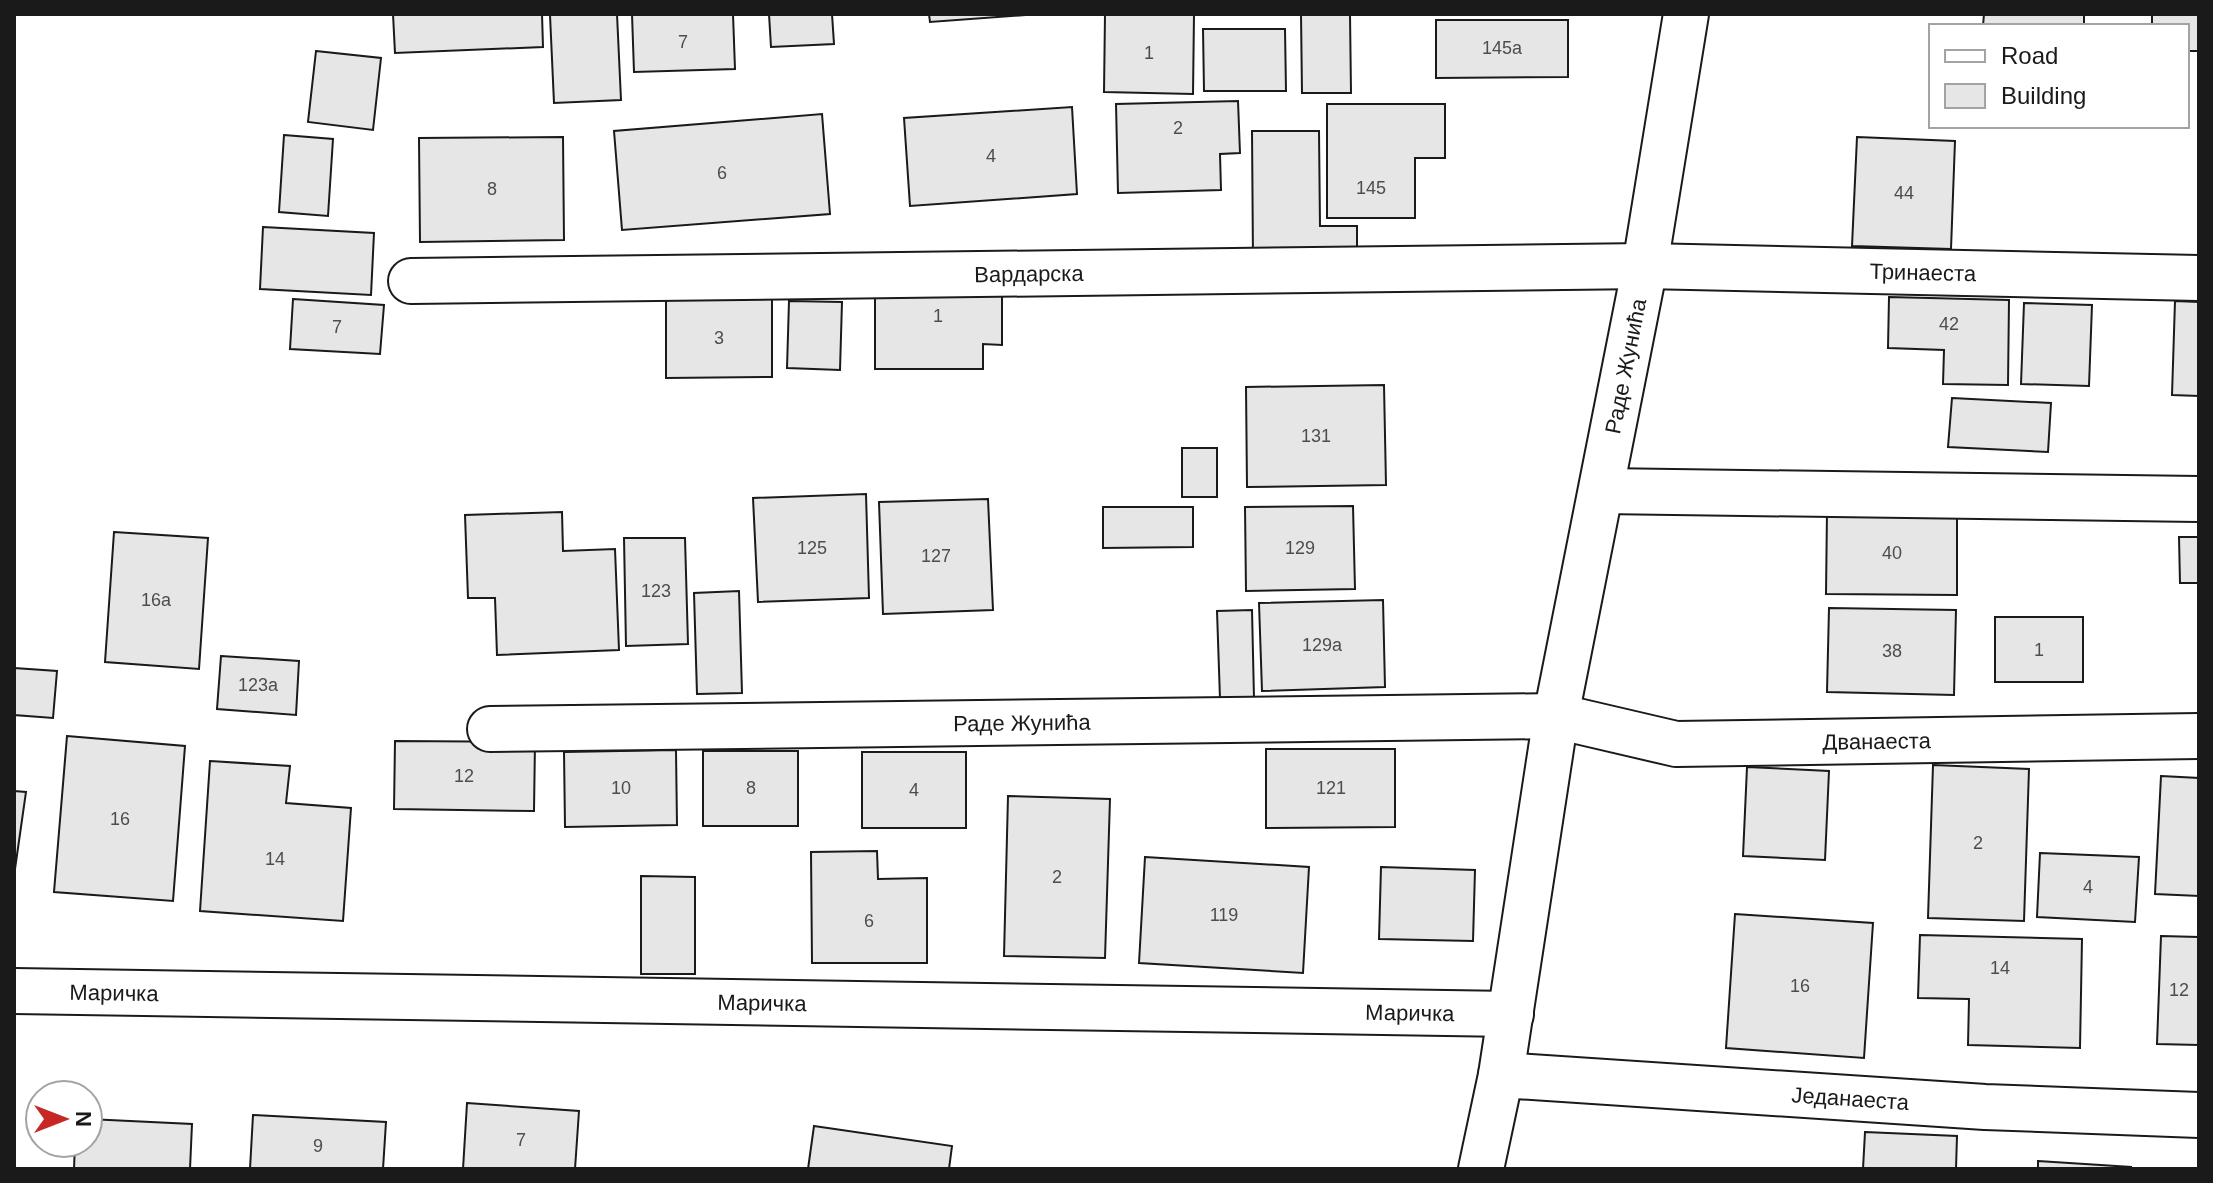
<svg xmlns="http://www.w3.org/2000/svg" width="2213" height="1183" font-family="Helvetica,sans-serif">
<rect width="100%" height="100%" fill="#fff"/>
<g fill="#e6e6e6" stroke="#1a1a1a" stroke-width="2">
<polygon points="393,14 542,14 543,47 395,53"/>
<polygon points="617,14 621,100 554,103 550,15"/>
<polygon points="632,14 733,14 735,69 634,72"/>
<polygon points="769,14 832,14 834,44 771,47"/>
<polygon points="929,14 1039,14 930,22"/>
<polygon points="1105,14 1194,14 1193,94 1104,92"/>
<polygon points="1301,14 1350,14 1351,93 1302,93"/>
<polygon points="1984,14 2084,14 2084,26 1983,26"/>
<polygon points="2152,14 2199,14 2199,51 2187,51 2187,26 2152,26"/>
<polygon points="1436,20 1568,20 1568,77 1436,78"/>
<polygon points="1203,29 1285,29 1286,91 1204,91"/>
<polygon points="316,51 381,58 373,130 308,122"/>
<polygon points="1238,101 1240,153 1220,154 1221,190 1118,193 1116,104"/>
<polygon points="1327,104 1445,104 1445,158 1415,158 1415,218 1327,218"/>
<polygon points="1072,107 1077,194 910,206 904,118"/>
<polygon points="822,114 830,214 622,230 614,131"/>
<polygon points="1252,131 1319,131 1320,226 1357,226 1357,259 1253,260"/>
<polygon points="284,135 333,139 328,216 279,212"/>
<polygon points="563,137 564,240 420,242 419,138"/>
<polygon points="1857,137 1955,141 1951,249 1852,246"/>
<polygon points="263,227 374,233 371,295 260,289"/>
<polygon points="875,288 1002,288 1002,345 983,344 983,369 875,369"/>
<polygon points="1889,297 2009,300 2008,385 1943,384 1944,350 1888,348"/>
<polygon points="772,298 772,377 666,378 666,299"/>
<polygon points="293,299 384,305 380,354 290,349"/>
<polygon points="789,301 842,302 840,370 787,368"/>
<polygon points="2175,301 2199,302 2199,396 2172,395"/>
<polygon points="2024,303 2092,305 2089,386 2021,384"/>
<polygon points="1384,385 1386,485 1247,487 1246,387"/>
<polygon points="1952,398 2051,403 2048,452 1948,447"/>
<rect x="1182" y="448" width="35" height="49"/>
<polygon points="866,494 869,598 758,602 753,498"/>
<polygon points="988,499 993,610 883,614 879,502"/>
<polygon points="1353,506 1355,589 1246,591 1245,507"/>
<polygon points="1103,507 1193,507 1193,547 1103,548"/>
<polygon points="1827,511 1957,512 1957,595 1826,594"/>
<polygon points="562,512 563,551 615,549 619,650 497,655 495,598 468,598 465,515"/>
<polygon points="114,532 208,538 199,669 105,662"/>
<polygon points="2179,537 2199,537 2199,583 2180,583"/>
<polygon points="624,538 685,538 688,644 626,646"/>
<polygon points="739,591 742,693 697,694 694,593"/>
<polygon points="1383,600 1385,687 1262,691 1259,603"/>
<polygon points="1829,608 1956,610 1954,695 1827,692"/>
<polygon points="1252,610 1254,698 1220,699 1217,611"/>
<rect x="1995" y="617" width="88" height="65"/>
<polygon points="221,656 299,661 296,715 217,709"/>
<polygon points="14,668 57,671 53,718 14,715"/>
<polygon points="67,736 185,746 173,901 54,892"/>
<polygon points="395,741 535,742 534,811 394,809"/>
<polygon points="1266,749 1395,749 1395,827 1266,828"/>
<polygon points="676,750 677,825 565,827 564,752"/>
<rect x="703" y="751" width="95" height="75"/>
<rect x="862" y="752" width="104" height="76"/>
<polygon points="210,761 290,766 286,803 351,808 343,921 200,911"/>
<polygon points="1933,765 2029,769 2024,921 1928,918"/>
<polygon points="1747,767 1829,771 1825,860 1743,856"/>
<polygon points="2161,776 2199,778 2199,896 2155,894"/>
<polygon points="14,791 26,792 14,876"/>
<polygon points="1008,796 1110,799 1105,958 1004,956"/>
<polygon points="877,851 878,879 927,878 927,963 812,963 811,852"/>
<polygon points="2040,853 2139,857 2135,922 2037,917"/>
<polygon points="1145,857 1309,867 1303,973 1139,963"/>
<polygon points="1381,867 1475,870 1473,941 1379,939"/>
<polygon points="641,876 695,877 695,974 641,974"/>
<polygon points="1735,914 1873,923 1864,1058 1726,1048"/>
<polygon points="1920,935 2082,939 2080,1048 1968,1045 1969,999 1918,998"/>
<polygon points="2161,936 2199,937 2199,1045 2157,1044"/>
<polygon points="467,1103 579,1111 575,1169 463,1169"/>
<polygon points="253,1115 386,1122 383,1169 250,1169"/>
<polygon points="88,1119 192,1124 190,1169 74,1169 75,1143 88,1143"/>
<polygon points="814,1126 952,1146 949,1169 808,1169"/>
<polygon points="1865,1132 1957,1136 1956,1169 1863,1169"/>
<polygon points="2038,1161 2131,1167 2131,1169 2038,1169"/>
</g>
<g fill="none" stroke-linecap="round" stroke-linejoin="round">
<defs>
<g id="street">
<path id="s1" d="M 411,281 L 1645,266 L 2199,278"/>
<polyline points="1602,491 2199,499"/>
<path id="s2" d="M 490,729 L 1556,716 L 1676,744 L 2199,736"/>
<path id="s3" d="M 14,991 L 1511,1014"/>
<path id="s4" d="M 1501,1075 L 1985,1107 L 2199,1115"/>
</g>
<g id="secondary">
<path id="s5" d="M 1481,1169 L 1501,1075 L 1556,716 L 1645,266 L 1686,14"/>
</g>
</defs>
<use href="#street" stroke="#1a1a1a" stroke-width="48"/>
<use href="#secondary" stroke="#1a1a1a" stroke-width="48"/>
<use href="#street" stroke="#fff" stroke-width="44"/>
<use href="#secondary" stroke="#fff" stroke-width="44"/>
</g>
<g text-anchor="middle" stroke-width="6" stroke-linejoin="round" paint-order="stroke">
<g font-size="18" fill="#4d4d4d">
<text x="683" y="48">7</text>
<text x="1502" y="54">145a</text>
<text x="1149" y="59">1</text>
<text x="1178" y="134">2</text>
<text x="991" y="162">4</text>
<text x="722" y="179">6</text>
<text x="1371" y="194">145</text>
<text x="492" y="195">8</text>
<text x="1904" y="199">44</text>
<text x="938" y="322">1</text>
<text x="1949" y="330">42</text>
<text x="337" y="333">7</text>
<text x="719" y="344">3</text>
<text x="1316" y="442">131</text>
<text x="812" y="554">125</text>
<text x="1300" y="554">129</text>
<text x="1892" y="559">40</text>
<text x="936" y="562">127</text>
<text x="656" y="597">123</text>
<text x="156" y="606">16a</text>
<text x="1322" y="651">129a</text>
<text x="2039" y="656">1</text>
<text x="1892" y="657">38</text>
<text x="258" y="691">123a</text>
<text x="464" y="782">12</text>
<text x="621" y="794">10</text>
<text x="751" y="794">8</text>
<text x="1331" y="794">121</text>
<text x="914" y="796">4</text>
<text x="120" y="825">16</text>
<text x="1978" y="849">2</text>
<text x="275" y="865">14</text>
<text x="1057" y="883">2</text>
<text x="2088" y="893">4</text>
<text x="1224" y="921">119</text>
<text x="869" y="927">6</text>
<text x="2000" y="974">14</text>
<text x="1800" y="992">16</text>
<text x="2179" y="996">12</text>
<text x="521" y="1146">7</text>
<text x="318" y="1152">9</text>
</g>
<g font-size="22" fill="#1a1a1a" stroke="#fff">
<text dy="8" stroke="none"><textPath href="#s1" startOffset="1512">Тринаеста</textPath></text>
<text dy="8" stroke="none"><textPath href="#s1" startOffset="618">Вардарска</textPath></text>
<text dy="8" stroke="none"><textPath href="#s5" startOffset="816">Раде Жунића</textPath></text>
<text dy="8" stroke="none"><textPath href="#s2" startOffset="532">Раде Жунића</textPath></text>
<text dy="8" stroke="none"><textPath href="#s2" startOffset="1390">Дванаеста</textPath></text>
<text dy="8" stroke="none"><textPath href="#s3" startOffset="100">Маричка</textPath></text>
<text dy="8" stroke="none"><textPath href="#s3" startOffset="748">Маричка</textPath></text>
<text dy="8" stroke="none"><textPath href="#s3" startOffset="1396">Маричка</textPath></text>
<text dy="8" stroke="none"><textPath href="#s4" startOffset="350">Једанаеста</textPath></text>
</g>
</g>
<rect width="2213" height="1183" fill="none" stroke="#1a1a1a" stroke-width="32"/>
<rect x="1929" y="24" width="260" height="104" fill="#ffffff" stroke="#a3a3a3" stroke-width="2"/>
<rect x="1945" y="50" width="40" height="12" fill="#ffffff" stroke="#a3a3a3" stroke-width="2"/>
<text x="2001" y="64" font-size="24" fill="#1a1a1a">Road</text>
<rect x="1945" y="84" width="40" height="24" fill="#e6e6e6" stroke="#a3a3a3" stroke-width="2"/>
<text x="2001" y="104" font-size="24" fill="#1a1a1a">Building</text>
<g transform="translate(64 1119) rotate(90)"><circle r="38" fill="#ffffff" stroke="#a3a3a3" stroke-width="2"/>
<path d="M0-6L14 30L0 20L-14 30Z" fill="#c62828"/>
<text y="-12" font-size="22" font-weight="bold" text-anchor="middle" fill="#1a1a1a">N</text>
</g>
</svg>
